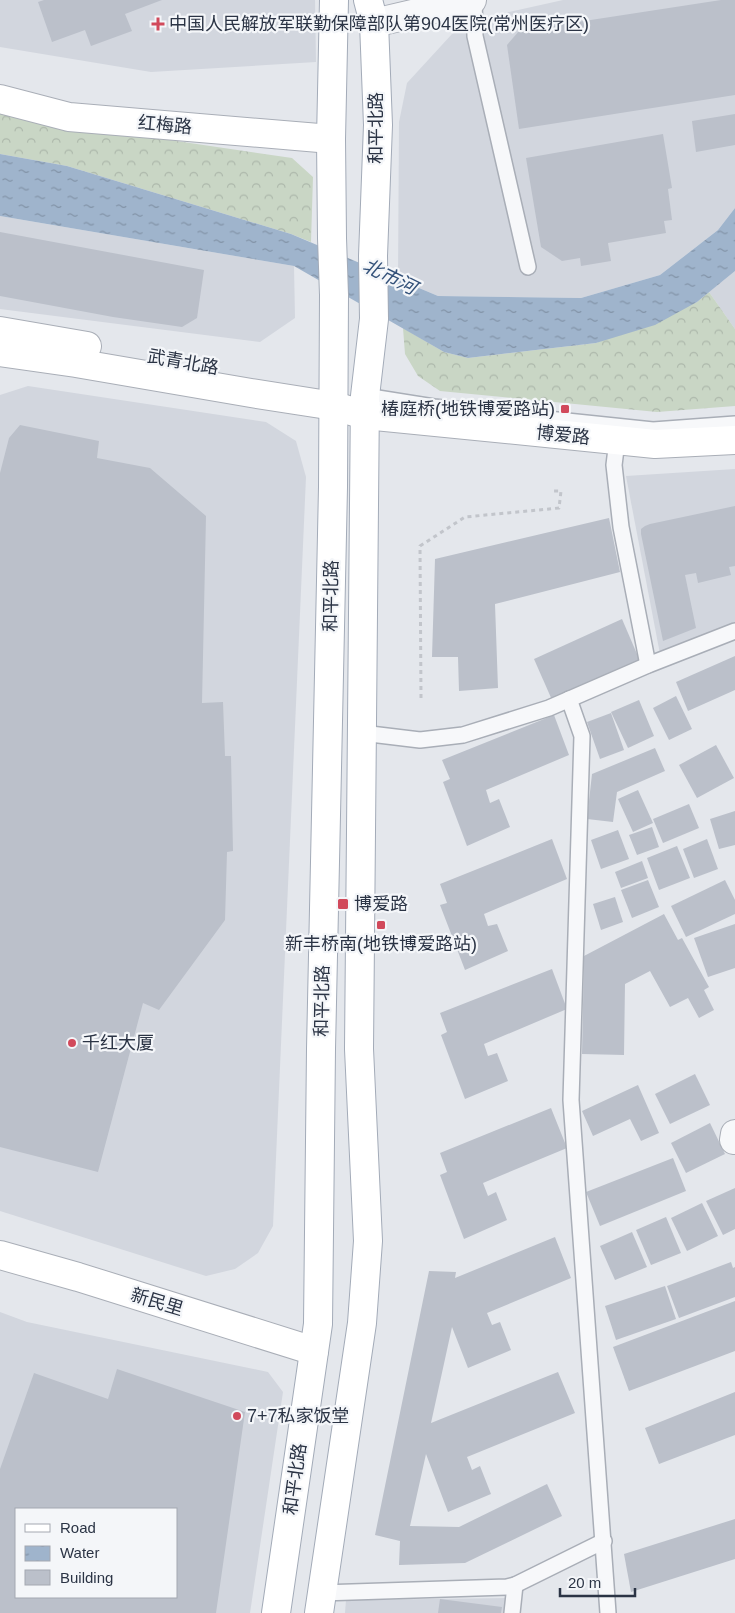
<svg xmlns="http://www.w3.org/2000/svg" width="735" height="1613" font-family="Arial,'Noto Sans SC',sans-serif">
<defs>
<pattern id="forest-crowns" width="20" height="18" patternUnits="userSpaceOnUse" patternTransform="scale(1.25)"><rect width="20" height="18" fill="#c9d6c5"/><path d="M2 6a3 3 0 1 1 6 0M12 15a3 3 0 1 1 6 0" fill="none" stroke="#adb8ab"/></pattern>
<pattern id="water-ripples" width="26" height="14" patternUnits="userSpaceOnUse" patternTransform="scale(1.25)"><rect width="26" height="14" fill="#9fb4cc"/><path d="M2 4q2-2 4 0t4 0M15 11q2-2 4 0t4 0" fill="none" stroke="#8293a7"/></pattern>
</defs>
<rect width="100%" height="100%" fill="#e4e7ec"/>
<g fill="#d2d6de" fill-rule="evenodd">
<polygon points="0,0 315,0 316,62 151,72 0,47"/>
<polygon points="563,0 735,0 735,208 718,230 660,275 581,298 438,296 398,279 399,122 407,83 452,34 482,18"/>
<polygon points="0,216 294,266 295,318 260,342 0,309"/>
<polygon points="735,271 735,329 709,292"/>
<polygon points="28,386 266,422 296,441 306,477 273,1226 258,1253 235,1269 206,1276 0,1211 0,395"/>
<polygon points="735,469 735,624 660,654 626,476"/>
<path d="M 0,1312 L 27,1322 L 268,1372 L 283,1392 L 250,1613 L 0,1613 ZM 16,1509 L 176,1509 L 176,1597 L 16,1597 Z"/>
<polygon points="519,1598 518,1613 345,1613 346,1600"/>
</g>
<g fill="url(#forest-crowns)">
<polygon points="0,112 61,124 292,158 313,177 311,242 291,234 67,166 0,154"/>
<polygon points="709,292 735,329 735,406 657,412 440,391 418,376 405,354 403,328 444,352 468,358 596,343 697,302"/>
</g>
<polygon fill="url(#water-ripples)" points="0,154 67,166 291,234 438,296 581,298 660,275 718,230 735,208 735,271 697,302 655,325 596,343 468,358 444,352 294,266 0,216"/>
<g fill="#bbc0ca" fill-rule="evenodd">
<polygon points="44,0 162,0 125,14 132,31 91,46 85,30 52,42 38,2"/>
<polygon points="721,0 735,0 735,95 519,129 507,45 519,31"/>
<polygon points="735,114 735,145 696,152 692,121"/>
<polygon points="663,134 672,188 668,189 672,220 664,221 666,233 608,243 611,261 581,266 580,258 562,261 541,247 526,158"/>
<polygon points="0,232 204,270 197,318 182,327 113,317 0,296"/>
<polygon points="20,425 99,441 97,458 150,468 206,516 202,703 223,702 225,756 231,756 233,851 227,852 225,920 159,1010 143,1003 98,1172 0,1147 0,473 9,438"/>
<polygon points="735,506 735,566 729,567 731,575 698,583 696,573 685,575 696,628 663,641 641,534 641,529 645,526 650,524"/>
<polygon points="609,518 620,572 495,604 498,688 459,691 458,657 432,657 435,559"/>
<polygon points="622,619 640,661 552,700 534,659"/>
<polygon points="735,656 735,690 688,711 676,682"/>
<polygon points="676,696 692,729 669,740 653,708"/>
<polygon points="639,700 654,736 628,748 611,712"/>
<polygon points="611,713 624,750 600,759 587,722"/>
<polygon points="554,715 569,755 486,790 490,803 499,799 510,827 467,846 443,782 450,779 442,760"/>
<polygon points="716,745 734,778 697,798 679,765"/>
<polygon points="655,748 665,771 617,792 613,822 587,819 592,774"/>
<polygon points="638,790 653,823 633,832 618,799"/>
<polygon points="689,804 699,828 663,843 653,819"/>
<polygon points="735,811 735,845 719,849 710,819"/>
<polygon points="652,827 659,847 637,855 629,835"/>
<polygon points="618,830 629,859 601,869 591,840"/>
<polygon points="552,839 567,879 484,914 488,926 497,924 508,951 465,970 440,905 447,903 440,884"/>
<polygon points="707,839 718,869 694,878 683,849"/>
<polygon points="677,846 690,878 659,890 647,858"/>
<polygon points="642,861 648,878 621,888 615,872"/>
<polygon points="648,880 659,907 632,918 621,890"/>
<polygon points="725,880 735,900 735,914 686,937 671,906"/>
<polygon points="615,897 623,922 601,930 593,904"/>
<polygon points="664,914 678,940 682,938 709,987 704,990 714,1010 699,1018 688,998 670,1007 650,971 625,984 624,1055 582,1054 584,956"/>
<polygon points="735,924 735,968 708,977 694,938"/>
<polygon points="552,969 567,1009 484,1044 488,1056 497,1053 508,1081 465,1099 441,1035 447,1032 440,1013"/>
<polygon points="695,1074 710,1105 670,1124 655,1094"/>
<polygon points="638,1085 659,1133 641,1141 630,1119 593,1136 582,1111"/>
<polygon points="551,1108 567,1148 483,1183 488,1196 496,1192 507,1220 464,1239 440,1175 447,1172 440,1153"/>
<polygon points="710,1123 725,1154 686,1173 671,1143"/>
<polygon points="673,1158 686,1191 600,1226 586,1192"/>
<polygon points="735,1188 735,1229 723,1235 706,1201"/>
<polygon points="702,1203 718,1236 687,1251 671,1218"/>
<polygon points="666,1217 681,1253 651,1265 636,1230"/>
<polygon points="632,1232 647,1267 615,1280 600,1246"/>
<polygon points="555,1237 571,1278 487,1313 492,1325 500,1322 511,1350 468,1368 452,1327 431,1423 558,1372 575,1413 467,1457 472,1470 480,1466 491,1494 448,1512 426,1454 410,1526 459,1527 547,1484 562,1516 465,1563 399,1565 400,1541 375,1535 429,1271 456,1272 455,1278"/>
<polygon points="731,1262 733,1268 735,1267 735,1297 679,1318 667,1286"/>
<polygon points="665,1286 676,1319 616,1340 605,1306"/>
<polygon points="735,1301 735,1351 629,1391 613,1347"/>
<path d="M 117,1369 L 245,1412 L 216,1613 L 0,1613 L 0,1469 L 34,1373 L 108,1399 ZM 16,1509 L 176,1509 L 176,1597 L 16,1597 Z"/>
<polygon points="735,1392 735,1435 659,1464 645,1428"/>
<polygon points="735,1519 735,1559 631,1592 624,1554"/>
<polygon points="440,1599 502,1607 501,1613 438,1613"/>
</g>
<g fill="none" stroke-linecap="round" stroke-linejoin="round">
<defs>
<g id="lane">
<polyline points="474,0 475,36 528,267"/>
<polyline points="365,396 434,407 653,430 735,424"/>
<polyline points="617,441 614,465 621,527 648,665"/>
<polyline points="569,699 582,736 571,1100 608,1613"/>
<polyline points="362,733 420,740 463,735 549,708 648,665 735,631"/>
<polyline points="321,1593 507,1587 515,1585 604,1541"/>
<polyline points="512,1613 515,1585"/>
</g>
<g id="street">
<polyline points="374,23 472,0"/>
<polyline points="734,1140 735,1134"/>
</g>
<g id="secondary">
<polyline points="0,99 69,117 331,139"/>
<polyline points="0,331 87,346"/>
<polyline points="0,352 76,363 251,393 334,406 365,415 655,444 735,440"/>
<polyline points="0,1255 78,1277 314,1351"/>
</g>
<g id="primary">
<polyline points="276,1613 318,1324 321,1049 333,487 334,295 332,238 331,139 334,0"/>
<polyline points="319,1613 362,1323 368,1241 359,1049 365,396 374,319 373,256 378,125 374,23 368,0"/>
</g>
</defs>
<use href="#lane" stroke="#a9aeb7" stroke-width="18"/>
<use href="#street" stroke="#a9aeb7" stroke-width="30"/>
<use href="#secondary" stroke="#a9aeb7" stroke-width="30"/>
<use href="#primary" stroke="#a3abb8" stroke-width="30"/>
<polyline stroke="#c2c5cb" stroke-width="3" stroke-dasharray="4 4" stroke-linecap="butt" points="421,698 420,546 465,517 559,508 561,491 553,491"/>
<use href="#lane" stroke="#f7f8fa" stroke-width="15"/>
<use href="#street" stroke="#f7f8fa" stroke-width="28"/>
<use href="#secondary" stroke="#fff" stroke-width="28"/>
<use href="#primary" stroke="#fff" stroke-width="28"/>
</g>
<g fill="#d1495b" stroke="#f4f6f9" stroke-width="2">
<path d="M155.5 16.5h5v5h5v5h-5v5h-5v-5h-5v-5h5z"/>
<rect x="560" y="404" width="10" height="10" rx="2.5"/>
<rect x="337" y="898" width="12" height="12" rx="2.5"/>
<rect x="376" y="920" width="10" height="10" rx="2.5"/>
<circle cx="72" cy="1043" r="5"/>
<circle cx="237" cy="1416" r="5"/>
</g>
<g text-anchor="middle" stroke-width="4.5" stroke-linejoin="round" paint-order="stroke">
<g font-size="18" fill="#2b3445" stroke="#f4f6f9" text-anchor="start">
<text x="169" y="30">中国人民解放军联勤保障部队第904医院(常州医疗区)</text>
<text x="555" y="415" text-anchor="end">椿庭桥(地铁博爱路站)</text>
<text x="354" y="910">博爱路</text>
<text x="381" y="950" text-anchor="middle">新丰桥南(地铁博爱路站)</text>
<text x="82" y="1049">千红大厦</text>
<text x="247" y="1422">7+7私家饭堂</text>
</g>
<g font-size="18" fill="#2b3445" stroke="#f4f6f9">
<text transform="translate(165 125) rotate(5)" y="6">红梅路</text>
<text transform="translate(376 128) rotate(-90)" y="6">和平北路</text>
<text transform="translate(183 362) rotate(10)" y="6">武青北路</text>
<text transform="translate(563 435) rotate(6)" y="6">博爱路</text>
<text transform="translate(331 596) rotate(-89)" y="6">和平北路</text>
<text transform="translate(322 1001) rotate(-89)" y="6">和平北路</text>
<text transform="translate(157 1302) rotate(17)" y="6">新民里</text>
<text transform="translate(295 1479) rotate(-82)" y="6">和平北路</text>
</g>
<g font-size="19" font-style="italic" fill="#34527a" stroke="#f4f6f9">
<text transform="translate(390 276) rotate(26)" y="7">北市河</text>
</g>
</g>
<rect x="15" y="1508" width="162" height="90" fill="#f4f6f9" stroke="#a4a8b1"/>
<rect x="25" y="1524" width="25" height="8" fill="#ffffff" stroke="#a4a8b1"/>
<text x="60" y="1533" font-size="15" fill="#2b3445">Road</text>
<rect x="25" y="1546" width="25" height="15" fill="url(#water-ripples)" stroke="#a4a8b1"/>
<text x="60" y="1558" font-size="15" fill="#2b3445">Water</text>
<rect x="25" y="1570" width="25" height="15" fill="#bbc0ca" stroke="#a4a8b1"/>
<text x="60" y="1583" font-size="15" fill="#2b3445">Building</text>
<path d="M560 1588v8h75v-8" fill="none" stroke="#2b3445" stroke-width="2.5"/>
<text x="568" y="1588" font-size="15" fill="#2b3445" stroke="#f4f6f9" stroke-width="4" paint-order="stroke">20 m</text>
</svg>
